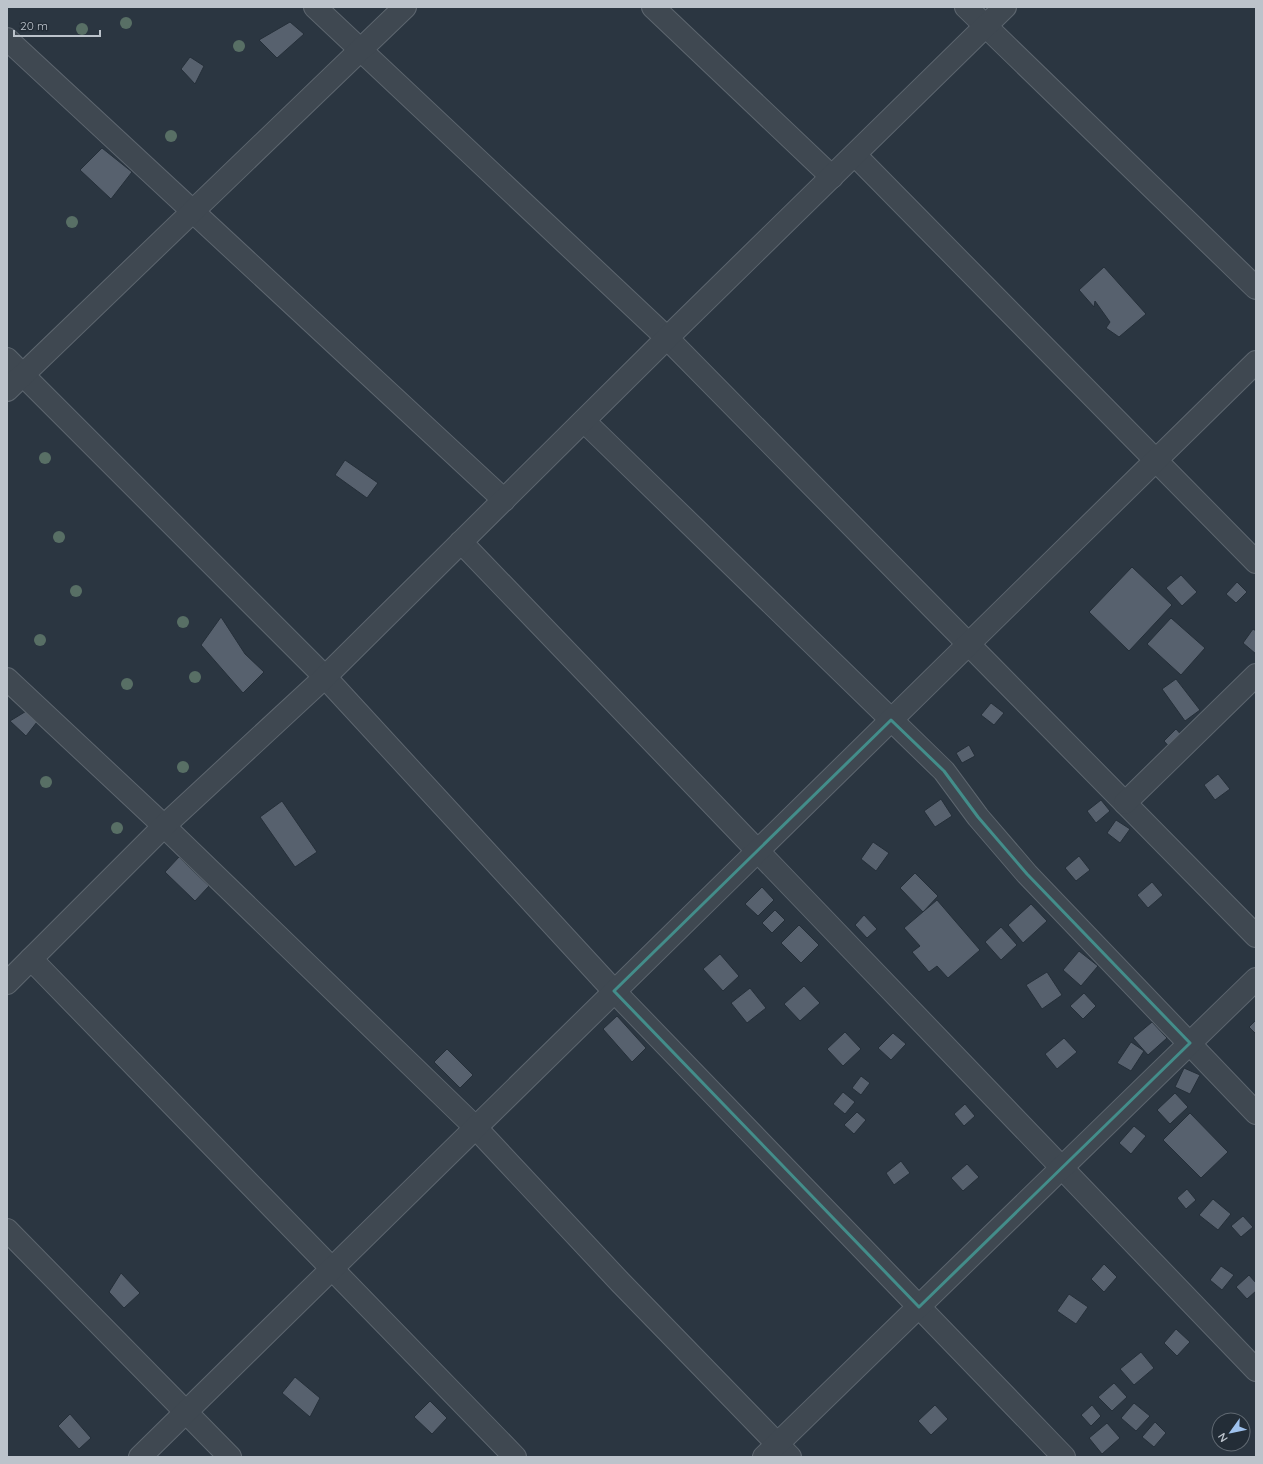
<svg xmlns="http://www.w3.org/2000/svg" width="1263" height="1464" font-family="Quicksand,sans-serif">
<rect width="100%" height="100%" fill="#2b3641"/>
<g fill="#57616e" stroke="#252f39">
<polygon points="290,22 304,34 277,58 259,40"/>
<polygon points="190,57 204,66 195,84 181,69"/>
<polygon points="102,148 132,172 111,199 80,170"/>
<polygon points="1104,267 1146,314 1119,337 1106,328 1110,322 1095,301 1094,307 1079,290"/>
<polygon points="345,460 378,483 367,498 335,475"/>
<polygon points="1132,567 1172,605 1129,651 1089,612"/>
<polygon points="1181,575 1197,592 1182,606 1166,588"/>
<polygon points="1237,582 1247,592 1236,603 1226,594"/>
<polygon points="221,617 245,654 264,672 243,693 201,645"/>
<polygon points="1171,618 1205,648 1181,675 1147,644"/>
<polygon points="1253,629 1256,631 1256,654 1243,643"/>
<polygon points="1176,679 1200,710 1185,721 1162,689"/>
<polygon points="991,703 1004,713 994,725 981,715"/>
<polygon points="28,710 37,722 26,736 10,721"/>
<polygon points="1176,729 1185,739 1173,751 1164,741"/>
<polygon points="969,745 975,756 962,763 956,753"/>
<polygon points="1218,774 1230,789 1215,800 1204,785"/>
<polygon points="941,799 952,816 935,827 924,811"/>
<polygon points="1101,800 1110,811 1096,823 1087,811"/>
<polygon points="282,801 317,852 295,867 260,817"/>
<polygon points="1116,820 1130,829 1120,843 1107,833"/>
<polygon points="873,842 889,853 876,871 861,859"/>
<polygon points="1079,856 1090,870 1076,881 1065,868"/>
<polygon points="179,857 209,886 195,901 165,872"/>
<polygon points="915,873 938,896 923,912 900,888"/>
<polygon points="1152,882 1163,895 1148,908 1137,895"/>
<polygon points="762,887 774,900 758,916 745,904"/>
<polygon points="937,900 980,950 948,978 937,966 929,972 912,952 920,946 904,928"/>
<polygon points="1031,904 1047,921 1023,943 1008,925"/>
<polygon points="775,910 785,920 772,933 762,923"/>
<polygon points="864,915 877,929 867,938 855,925"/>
<polygon points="799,925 819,945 801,963 781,943"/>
<polygon points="1001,927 1017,945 1001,960 985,942"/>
<polygon points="1079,951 1098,966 1081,986 1063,970"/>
<polygon points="720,954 739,976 723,991 703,969"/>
<polygon points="1047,972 1062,995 1042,1009 1026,985"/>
<polygon points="804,986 820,1003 800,1021 784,1004"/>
<polygon points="750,988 766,1008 747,1023 731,1003"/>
<polygon points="1084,993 1096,1006 1083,1019 1070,1006"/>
<polygon points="617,1016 646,1048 632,1062 603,1029"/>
<polygon points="1256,1020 1256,1034 1249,1027"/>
<polygon points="1152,1022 1167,1038 1148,1055 1133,1038"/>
<polygon points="845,1032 861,1049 843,1066 827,1049"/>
<polygon points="893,1033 906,1044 891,1060 878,1048"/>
<polygon points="1064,1038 1077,1052 1057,1069 1045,1054"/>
<polygon points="1131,1042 1144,1051 1131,1071 1117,1063"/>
<polygon points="447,1049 473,1075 460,1088 434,1062"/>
<polygon points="1184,1068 1200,1075 1190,1094 1175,1087"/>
<polygon points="861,1076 870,1083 861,1095 852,1088"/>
<polygon points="843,1092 855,1102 845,1114 833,1104"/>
<polygon points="1175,1093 1188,1107 1170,1124 1157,1110"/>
<polygon points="965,1104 975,1116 964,1126 954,1114"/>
<polygon points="857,1112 866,1120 854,1134 844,1125"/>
<polygon points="1190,1113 1228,1152 1201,1178 1163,1140"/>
<polygon points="1134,1126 1146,1136 1131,1154 1119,1143"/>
<polygon points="901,1161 910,1173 894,1185 886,1173"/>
<polygon points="967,1164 979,1177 963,1191 951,1178"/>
<polygon points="1187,1189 1196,1200 1186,1209 1177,1198"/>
<polygon points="1213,1199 1231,1214 1218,1230 1199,1215"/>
<polygon points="1243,1216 1253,1227 1241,1237 1231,1226"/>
<polygon points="1104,1264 1117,1277 1104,1292 1091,1279"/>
<polygon points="1221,1266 1234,1275 1222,1290 1210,1280"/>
<polygon points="121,1273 140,1293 124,1308 109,1292"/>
<polygon points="1249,1275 1256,1283 1256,1291 1247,1299 1236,1287"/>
<polygon points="1069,1294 1088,1307 1076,1324 1057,1311"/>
<polygon points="1176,1329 1190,1342 1177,1356 1164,1343"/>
<polygon points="1141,1352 1154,1368 1134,1385 1120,1369"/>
<polygon points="295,1377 320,1398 310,1417 282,1393"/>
<polygon points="1114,1383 1127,1397 1112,1411 1098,1397"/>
<polygon points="430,1401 447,1418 432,1434 414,1417"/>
<polygon points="1134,1403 1150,1416 1136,1431 1121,1418"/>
<polygon points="935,1405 948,1419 931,1435 918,1421"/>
<polygon points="1092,1405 1101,1416 1091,1426 1081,1415"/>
<polygon points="70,1414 91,1438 79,1449 58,1426"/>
<polygon points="1155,1422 1166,1433 1154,1447 1142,1437"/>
<polygon points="1107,1423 1120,1438 1102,1454 1089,1438"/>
</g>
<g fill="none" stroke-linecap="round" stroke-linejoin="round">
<defs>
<g id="street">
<polyline points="315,7 667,338 1256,936"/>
<polyline points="653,7 832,177"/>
<polyline points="966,7 1256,288"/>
<polyline points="7,39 504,500"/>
<polyline points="855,155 1256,562"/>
<polyline points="7,359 325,677 614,991 1064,1457"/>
<polyline points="7,390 405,7"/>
<polyline points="584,421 944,771 978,817 1027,874 1256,1113"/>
<polyline points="461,542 1256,1370"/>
<polyline points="7,679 164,826 475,1127 620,1282 790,1457"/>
<polyline points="1125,803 1256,675"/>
<polyline points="31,959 515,1457"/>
<polyline points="7,983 164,826 325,677 667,338 1005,7"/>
<polyline points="7,1230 230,1457"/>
<polyline points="140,1457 1256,362"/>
<polyline points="764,1457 1256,979"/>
</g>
</defs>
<use href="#street" stroke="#5d666f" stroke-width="24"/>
<use href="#street" stroke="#3f4851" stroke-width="22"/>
</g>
<g fill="#586f65">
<circle cx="126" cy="23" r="6"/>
<circle cx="82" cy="29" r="6"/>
<circle cx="239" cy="46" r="6"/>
<circle cx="171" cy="136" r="6"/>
<circle cx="72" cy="222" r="6"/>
<circle cx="45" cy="458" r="6"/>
<circle cx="59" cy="537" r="6"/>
<circle cx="76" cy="591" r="6"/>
<circle cx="183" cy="622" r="6"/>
<circle cx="40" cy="640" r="6"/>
<circle cx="195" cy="677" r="6"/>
<circle cx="127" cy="684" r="6"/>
<circle cx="183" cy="767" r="6"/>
<circle cx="46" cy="782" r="6"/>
<circle cx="117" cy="828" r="6"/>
</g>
<path fill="none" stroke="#438d8a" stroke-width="3" stroke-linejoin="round" d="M 891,720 L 944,771 L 978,817 L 1027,874 L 1190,1043 L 919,1307 L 614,991 Z"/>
<rect width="1263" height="1464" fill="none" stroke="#bcc3cb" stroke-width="16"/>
<g transform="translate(1231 1432) rotate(237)"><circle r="19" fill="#232d37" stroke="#606972"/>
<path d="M0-3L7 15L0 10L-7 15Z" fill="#9fc2ed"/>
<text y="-6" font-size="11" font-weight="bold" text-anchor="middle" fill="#bcc3cb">N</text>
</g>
<path d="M14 30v6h86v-6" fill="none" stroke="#bcc3cb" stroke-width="2"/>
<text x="20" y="30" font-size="12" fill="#bcc3cb" stroke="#232d37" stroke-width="3" paint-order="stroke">20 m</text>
</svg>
